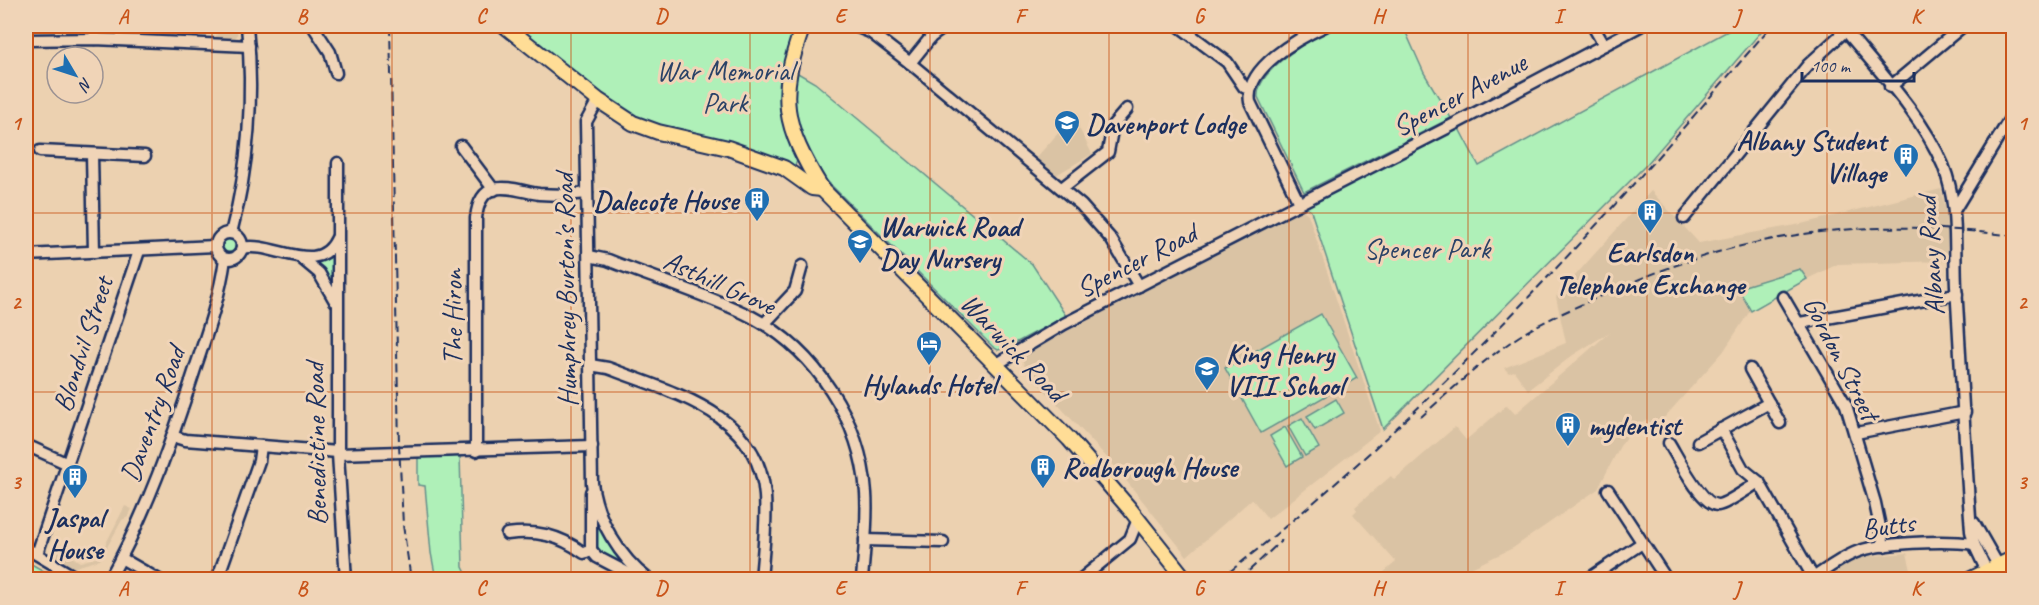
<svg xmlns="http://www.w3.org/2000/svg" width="2039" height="605" font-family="Caveat,sans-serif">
<rect width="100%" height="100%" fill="#ecd1b0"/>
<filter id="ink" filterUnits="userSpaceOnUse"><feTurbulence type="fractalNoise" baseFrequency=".0167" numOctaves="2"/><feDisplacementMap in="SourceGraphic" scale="12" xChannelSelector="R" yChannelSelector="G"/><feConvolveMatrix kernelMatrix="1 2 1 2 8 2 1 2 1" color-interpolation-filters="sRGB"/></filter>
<g filter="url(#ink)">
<g fill="#dac3a4">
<polygon points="228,26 238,26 237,36 233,39 216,38 217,31 229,32"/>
<polygon points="1077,112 1079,114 1079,128 1092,154 1056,175 1035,159"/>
<polygon points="1941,189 1949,225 1946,261 1838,264 1807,279 1800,269 1738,288 1750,311 1723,352 1654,429 1647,419 1634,429 1620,446 1598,489 1513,548 1452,577 1444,579 1376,579 1396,562 1353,514 1357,510 1355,507 1391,476 1394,480 1455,427 1466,440 1507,405 1515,414 1610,332 1573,355 1528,390 1514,371 1509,373 1504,368 1566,343 1556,297 1651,191 1699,243 1801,224"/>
<polygon points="1300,208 1308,214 1380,431 1268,519 1252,499 1187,556 1112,463 1026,370 1022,359 1025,354 1062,334"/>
<polygon points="125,506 132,509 128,517 122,520 100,560 65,570 51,562 59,549 80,562 99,557"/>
<polygon points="1907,553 1913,579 1824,578 1859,557"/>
<polygon points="131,563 159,580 123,580"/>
</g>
<g fill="#aff0b8" stroke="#65908b" stroke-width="1.5">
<polygon points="505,26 803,26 789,69 798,159 795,165 788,167 637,125"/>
<path d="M 1343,26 L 1403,26 L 1424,73 L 1451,118 L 1304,192 L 1258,97 C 1256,69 1319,32 1343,26 Z"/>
<polygon points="1737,26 1766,26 1647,164 1383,429 1311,211 1299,203 1456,123 1479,166"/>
<path d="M 796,72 L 815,83 L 1032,264 L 1066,316 L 1006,348 L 998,350 L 993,347 L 826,180 C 804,147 787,113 796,72 Z"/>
<circle cx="229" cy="246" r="10"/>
<polygon points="333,253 333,286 313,261"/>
<polygon points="1800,269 1807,279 1751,311 1738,288"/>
<polygon points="1321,314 1357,378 1261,433 1225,368"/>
<polygon points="1336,399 1344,413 1315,430 1307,416"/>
<polygon points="1302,418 1319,448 1305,456 1288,426"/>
<polygon points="1285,427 1302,457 1287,466 1270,436"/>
<polygon points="418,455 460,455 463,567 469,579 436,579 431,553 425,486 418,485"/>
<polygon points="592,510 608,542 632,572 596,552"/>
<polygon points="26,561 58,579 26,579"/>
</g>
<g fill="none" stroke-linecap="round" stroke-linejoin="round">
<defs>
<g id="minor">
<polyline points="94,26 95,39"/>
<polyline points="313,26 330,52 336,73"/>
<polyline points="855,26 870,32 910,63 1081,205 1111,239 1139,286"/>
<polyline points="1179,26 1227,62 1244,87 1249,89"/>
<polyline points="1593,26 1604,45"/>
<path d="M 1842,26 C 1876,68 1922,115 1943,165 C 1959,205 1954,244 1956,286 C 1961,368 1965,450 1971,531 L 1974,544 L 1991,580"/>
<polyline points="26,40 95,39 249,46"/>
<polyline points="910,63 931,37 946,26"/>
<polyline points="1890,87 1963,26"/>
<path d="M 598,100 L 586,122 L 592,483 C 597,520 619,557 649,580"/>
<polyline points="461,146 494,190"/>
<polyline points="40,151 145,156"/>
<polyline points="92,154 94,252"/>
<polyline points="338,163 338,454 346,580"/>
<polyline points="1062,188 1108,152 1113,125 1127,109"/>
<path d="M 1299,203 L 1250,102 C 1244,68 1299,38 1325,26"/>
<polyline points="1955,209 2014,112"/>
<polyline points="1684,218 1808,65 1846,30"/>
<circle cx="229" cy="246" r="13"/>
<path d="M 231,233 C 249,167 254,94 247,26"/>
<path d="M 242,248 C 272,240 319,279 337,238"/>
<polyline points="26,255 215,246"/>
<path d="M 589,256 L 608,260 C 655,279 707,294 752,317 C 816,351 861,421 866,493 C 868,522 864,551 862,580"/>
<polyline points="301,258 319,273 335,301"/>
<polyline points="1783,297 1846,405 1875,503 1884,546"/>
<polyline points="1800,323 1957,294"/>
<polyline points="764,324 795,291 802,266"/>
<polyline points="997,364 1064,324 1447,128 1640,26"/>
<path d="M 590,365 L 608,368 C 672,393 759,412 765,496 C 767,524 763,552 761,580"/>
<polyline points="1750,369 1780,423"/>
<polyline points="1721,429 1743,469 1759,482 1813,577"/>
<polyline points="1856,433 1965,412"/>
<polyline points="172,436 185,440 338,452"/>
<polyline points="1698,442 1769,403"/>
<path d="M 1669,443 C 1677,456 1702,506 1718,505 C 1727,504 1750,487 1759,482"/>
<polyline points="26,445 68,464"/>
<path d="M 476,451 L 476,218 C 481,174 512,190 539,194 C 555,195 571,195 587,193"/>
<polyline points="338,454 592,446"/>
<polyline points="1608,490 1667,580"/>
<polyline points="1974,523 2002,572"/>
<path d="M 507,534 C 537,530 559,535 584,553 L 591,550"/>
<polyline points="865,540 943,542"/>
<polyline points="26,548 80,580"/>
<polyline points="591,550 591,492"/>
<polyline points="591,550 597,557 641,580"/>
<polyline points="37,554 139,251"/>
<polyline points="121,558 159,580"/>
<path d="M 109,580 C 146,514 172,440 195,369 C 207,333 220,296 225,259"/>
<polyline points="217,580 259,461 261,446"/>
<polyline points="1080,580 1130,539 1138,519"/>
<polyline points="1587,580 1642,543"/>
<path d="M 1810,580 C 1824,571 1838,560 1854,553 C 1879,542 1946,540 1974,544"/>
</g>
<g id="major">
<polyline points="505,26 598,100 633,123 658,132 728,148 784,168 812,188 822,189"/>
<path d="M 803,26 C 777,97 783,125 822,189 L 1069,439 L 1129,508 L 1186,580"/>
<polyline points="1969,580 2014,558"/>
<polyline points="1998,580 2014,573"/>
</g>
</defs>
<use href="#minor" stroke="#1b2f5e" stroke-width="15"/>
<use href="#major" stroke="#1b2f5e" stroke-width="18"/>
<use href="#minor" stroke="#f0d4b7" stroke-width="10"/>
<use href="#major" stroke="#ffdd96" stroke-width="14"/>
<g stroke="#1b2f5e" stroke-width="2" stroke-dasharray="9 4.5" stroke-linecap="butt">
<polyline points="390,26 399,444 403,525 411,580"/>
<path d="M 1421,417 C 1451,390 1481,362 1515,339 C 1543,320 1575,308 1605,294 C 1743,231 1864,216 2014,236"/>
<path d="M 1219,580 C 1426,419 1602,225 1771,26"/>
<polyline points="1239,580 1282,540"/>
</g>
</g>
</g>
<path fill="none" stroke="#c95318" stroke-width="1.5" stroke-opacity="0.55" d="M 212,26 L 212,580M 392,26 L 392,580M 571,26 L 571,580M 750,26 L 750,580M 930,26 L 930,580M 1109,26 L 1109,580M 1289,26 L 1289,580M 1468,26 L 1468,580M 1647,26 L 1647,580M 1827,26 L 1827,580M 26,213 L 2014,213M 26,392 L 2014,392"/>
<defs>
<symbol id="school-pin" viewBox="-11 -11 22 30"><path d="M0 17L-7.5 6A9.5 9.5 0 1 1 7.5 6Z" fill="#1f6fb2" stroke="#f0d4b7"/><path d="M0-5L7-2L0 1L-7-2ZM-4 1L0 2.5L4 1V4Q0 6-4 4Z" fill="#fff"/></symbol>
<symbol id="building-pin" viewBox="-11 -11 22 30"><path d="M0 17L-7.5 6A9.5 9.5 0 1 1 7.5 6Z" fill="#1f6fb2" stroke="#f0d4b7"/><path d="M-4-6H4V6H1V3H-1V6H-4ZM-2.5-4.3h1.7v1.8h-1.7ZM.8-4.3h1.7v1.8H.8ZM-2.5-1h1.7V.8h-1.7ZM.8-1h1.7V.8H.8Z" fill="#fff"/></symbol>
<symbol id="hotel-pin" viewBox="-11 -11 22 30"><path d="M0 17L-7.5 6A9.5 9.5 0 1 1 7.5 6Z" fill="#1f6fb2" stroke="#f0d4b7"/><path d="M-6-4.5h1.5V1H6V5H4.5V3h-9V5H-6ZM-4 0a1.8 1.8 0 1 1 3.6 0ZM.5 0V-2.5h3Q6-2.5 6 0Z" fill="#fff"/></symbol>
</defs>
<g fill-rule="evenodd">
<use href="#school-pin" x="1052" y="108" width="30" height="40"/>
<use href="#building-pin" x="1891" y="141" width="30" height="40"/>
<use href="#building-pin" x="742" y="185" width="30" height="40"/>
<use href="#building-pin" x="1635" y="197" width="30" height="40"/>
<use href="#school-pin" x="845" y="227" width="30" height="40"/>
<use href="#hotel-pin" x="914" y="329" width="30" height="40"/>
<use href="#school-pin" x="1192" y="354" width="30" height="40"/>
<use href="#building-pin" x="1553" y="410" width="30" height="40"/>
<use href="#building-pin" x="1028" y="452" width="30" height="40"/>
<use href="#building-pin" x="60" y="462" width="30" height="40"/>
</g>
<g text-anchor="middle" stroke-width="6" stroke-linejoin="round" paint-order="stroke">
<g font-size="28" fill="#2a4267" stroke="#f0d4b7">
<text x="725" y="80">War Memorial<tspan x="725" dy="32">Park</tspan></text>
<text x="1427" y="258">Spencer Park</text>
</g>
<g font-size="28" fill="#1b2f5e" stroke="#f0d4b7">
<text transform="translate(1459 94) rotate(-28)" y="10">Spencer Avenue</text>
<text transform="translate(1930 256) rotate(-94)" y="10">Albany Road</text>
<text transform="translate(1136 260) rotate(-27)" y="10">Spencer Road</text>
<text transform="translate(720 282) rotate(24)" y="10">Asthill Grove</text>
<text transform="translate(565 290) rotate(-91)" y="10">Humphrey Burton's Road</text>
<text transform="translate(452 317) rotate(-90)" y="10">The Hiron</text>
<text transform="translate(82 344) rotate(-72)" y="10">Blondvil Street</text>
<text transform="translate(1014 347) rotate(46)" y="10">Warwick Road</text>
<text transform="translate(1842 358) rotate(63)" y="10">Gordon Street</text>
<text transform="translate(152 414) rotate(-70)" y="10">Daventry Road</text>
<text transform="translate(315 444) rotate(-91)" y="10">Benedictine Road</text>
<text transform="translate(1888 525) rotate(-8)" y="10">Butts</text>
</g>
<g font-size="28" font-weight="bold" fill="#1b2f5e" stroke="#f0d4b7" text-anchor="start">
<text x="1086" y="133">Davenport Lodge</text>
<text x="1886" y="150" text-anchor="end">Albany Student<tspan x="1886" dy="32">Village</tspan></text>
<text x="738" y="210" text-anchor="end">Dalecote House</text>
<text x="880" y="236">Warwick Road<tspan x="880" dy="32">Day Nursery</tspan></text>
<text x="1650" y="262" text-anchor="middle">Earlsdon<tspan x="1650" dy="32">Telephone Exchange</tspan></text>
<text x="1226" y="363">King Henry<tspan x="1226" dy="32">VIII School</tspan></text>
<text x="929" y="394" text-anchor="middle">Hylands Hotel</text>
<text x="1588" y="435">mydentist</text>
<text x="1062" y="477">Rodborough House</text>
<text x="75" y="527" text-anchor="middle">Jaspal<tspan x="75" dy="32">House</tspan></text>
</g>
</g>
<rect width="2039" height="605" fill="none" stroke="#f0d4b7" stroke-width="66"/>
<g transform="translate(75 75) rotate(129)"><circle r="28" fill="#f0d4b7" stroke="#9b9293" stroke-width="1.5"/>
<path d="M0-4.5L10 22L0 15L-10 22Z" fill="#1f6fb2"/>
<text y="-9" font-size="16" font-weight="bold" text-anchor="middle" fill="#1b2f5e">N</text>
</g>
<path d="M1802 72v9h112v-9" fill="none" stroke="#1b2f5e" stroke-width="3"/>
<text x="1811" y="72" font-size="18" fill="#1b2f5e" stroke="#f0d4b7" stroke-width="4.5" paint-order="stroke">100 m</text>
<rect x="33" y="33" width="1973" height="539" fill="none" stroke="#c95318" stroke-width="2"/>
<g font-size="20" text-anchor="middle" font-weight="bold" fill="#c95318">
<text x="123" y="23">A</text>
<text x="302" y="23">B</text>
<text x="481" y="23">C</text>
<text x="661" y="23">D</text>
<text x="840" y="23">E</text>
<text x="1020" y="23">F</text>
<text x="1199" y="23">G</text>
<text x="1378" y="23">H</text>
<text x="1558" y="23">I</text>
<text x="1737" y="23">J</text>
<text x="1916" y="23">K</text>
<text x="16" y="130">1</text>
<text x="2022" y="130">1</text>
<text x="16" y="309">2</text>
<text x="2022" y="309">2</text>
<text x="16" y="489">3</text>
<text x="2022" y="489">3</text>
<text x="123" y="595">A</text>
<text x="302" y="595">B</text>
<text x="481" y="595">C</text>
<text x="661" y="595">D</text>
<text x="840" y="595">E</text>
<text x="1020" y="595">F</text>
<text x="1199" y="595">G</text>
<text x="1378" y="595">H</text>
<text x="1558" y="595">I</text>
<text x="1737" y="595">J</text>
<text x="1916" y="595">K</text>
</g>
</svg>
